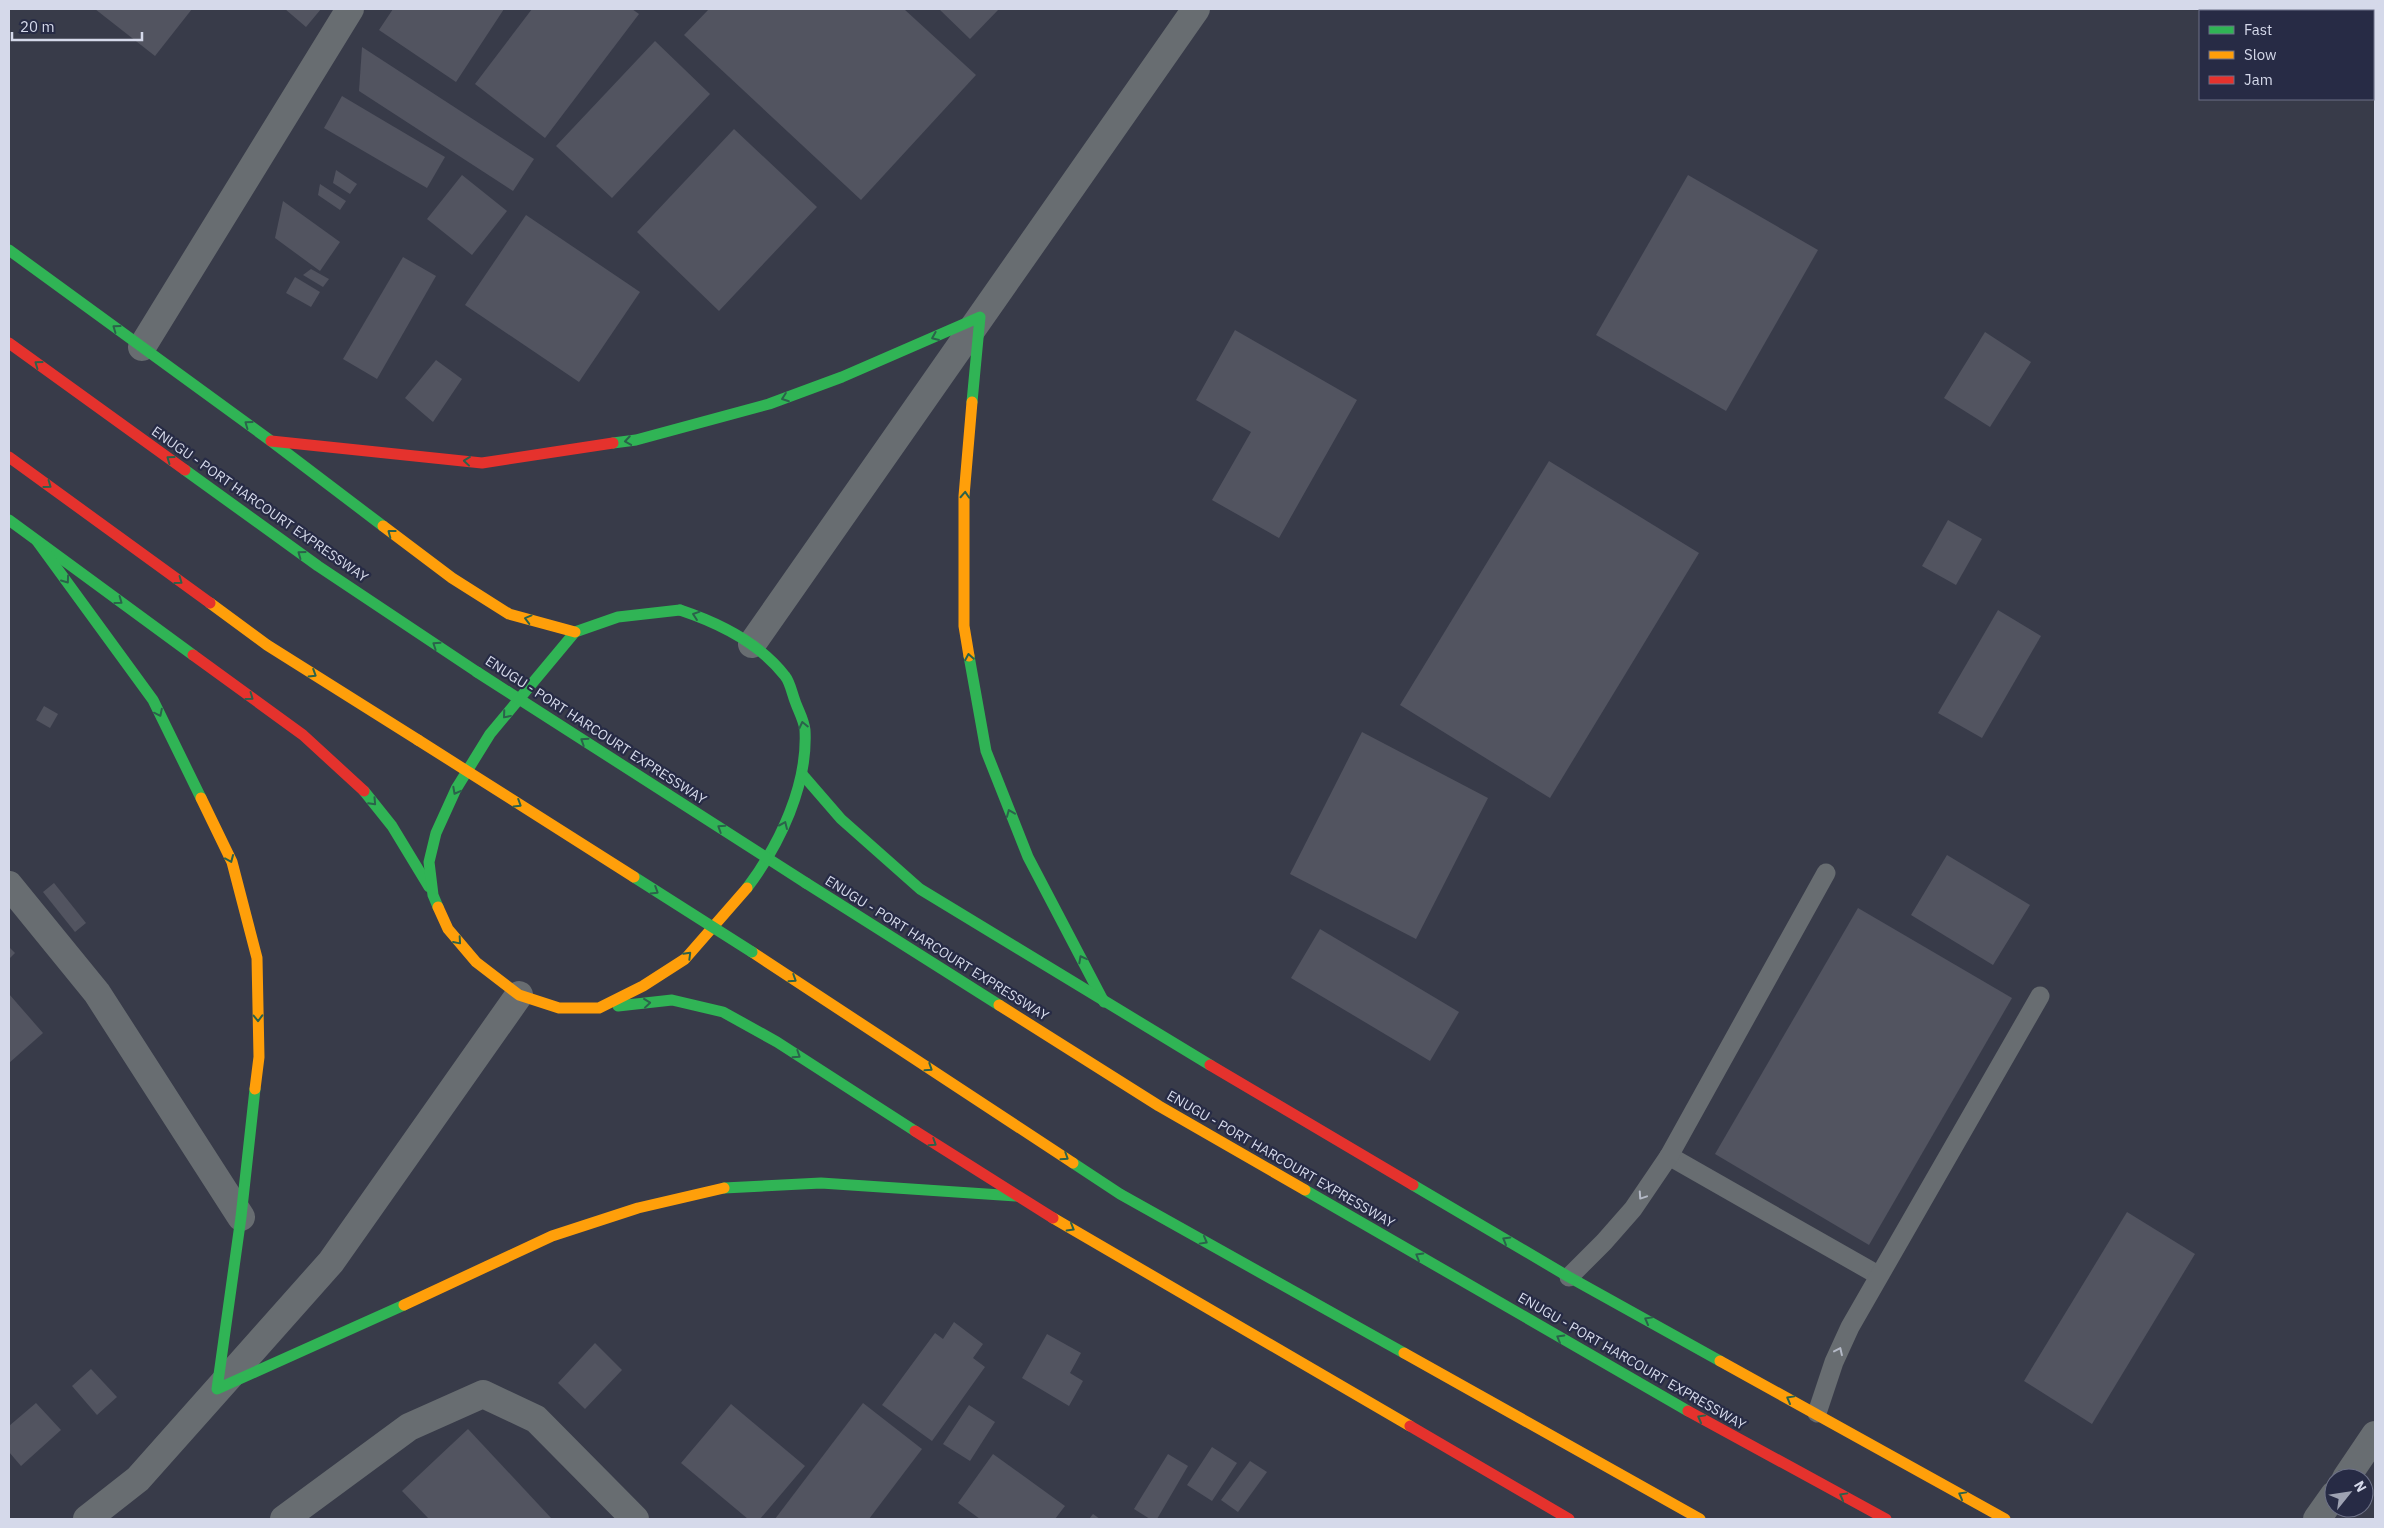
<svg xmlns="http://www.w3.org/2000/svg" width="2384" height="1528" font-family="'IBM Plex Sans',sans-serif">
<rect width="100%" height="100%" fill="#383b49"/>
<g fill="#525460">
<polygon points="95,9 192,9 155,56"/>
<polygon points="285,9 321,9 306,27"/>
<polygon points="393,9 504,9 456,82 379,30"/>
<polygon points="532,9 632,9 639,14 545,138 475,84"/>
<polygon points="709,9 904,9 976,75 861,200 684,35"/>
<polygon points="939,9 999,9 970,39"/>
<polygon points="655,41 710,94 612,198 556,146"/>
<polygon points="362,47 534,159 513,191 359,91"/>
<polygon points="342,96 445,157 427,188 324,128"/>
<polygon points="734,129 817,207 719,311 637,232"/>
<polygon points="336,170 357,184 350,194 333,183"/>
<polygon points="462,175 507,211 472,255 427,219"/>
<polygon points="1688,175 1818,250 1726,411 1596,335"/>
<polygon points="320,184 346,201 340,210 318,195"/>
<polygon points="283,201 340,242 320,271 275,238"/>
<polygon points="526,215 640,292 579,382 465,305"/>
<polygon points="403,257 436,276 377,379 343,359"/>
<polygon points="311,269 329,279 323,287 303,275"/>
<polygon points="295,277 320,292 311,307 286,293"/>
<polygon points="1235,330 1357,400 1279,538 1212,500 1251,432 1196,400"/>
<polygon points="1985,332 2031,362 1990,427 1944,398"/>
<polygon points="436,360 462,379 433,422 405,398"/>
<polygon points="1549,461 1699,553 1550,798 1400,705"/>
<polygon points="1948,520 1982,539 1956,585 1922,566"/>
<polygon points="1998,610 2041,636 1982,738 1938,713"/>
<polygon points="44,706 58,714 50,728 36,720"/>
<polygon points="1362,732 1488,798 1416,939 1290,874"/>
<polygon points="1947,855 2030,905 1993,965 1911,915"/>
<polygon points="54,883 86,923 75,932 43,892"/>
<polygon points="1858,908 2012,998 1869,1245 1715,1154"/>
<polygon points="1320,929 1459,1012 1430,1061 1291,978"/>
<polygon points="9,947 15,953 9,959"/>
<polygon points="9,994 43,1033 9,1063"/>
<polygon points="2127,1212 2195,1254 2092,1424 2024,1381"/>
<polygon points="954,1322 983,1344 973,1358 985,1367 932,1441 882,1405 935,1333 943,1339"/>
<polygon points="1047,1334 1081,1353 1070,1373 1083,1381 1069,1406 1022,1378"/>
<polygon points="595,1343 622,1370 585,1409 558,1383"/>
<polygon points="91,1369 117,1397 97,1415 72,1386"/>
<polygon points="36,1403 61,1430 21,1466 9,1452 9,1426"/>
<polygon points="863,1403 922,1449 869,1519 775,1519"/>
<polygon points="731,1404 805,1466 760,1519 748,1519 681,1463"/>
<polygon points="969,1405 995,1422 970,1461 943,1444"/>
<polygon points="468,1429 552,1519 429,1519 402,1491"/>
<polygon points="1212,1447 1237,1463 1212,1501 1187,1485"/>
<polygon points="993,1454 1065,1506 1055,1519 980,1519 958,1503"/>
<polygon points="1168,1454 1188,1466 1157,1519 1150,1519 1134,1509"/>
<polygon points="1250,1461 1267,1472 1238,1512 1221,1500"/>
<polygon points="1093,1514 1100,1519 1089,1519"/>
</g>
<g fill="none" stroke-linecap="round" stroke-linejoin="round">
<g stroke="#686d71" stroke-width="19">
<polyline points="1669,1156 1878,1275"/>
<polyline points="1569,1277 1604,1242 1633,1209 1669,1156 1826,873"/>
<polyline points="1817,1413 1834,1362 1850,1327 2040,996"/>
</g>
<g stroke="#686d71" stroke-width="28">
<polyline points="142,347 350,9"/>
<polyline points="752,644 1196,9"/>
<polyline points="9,885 97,993 241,1217"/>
<polyline points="2346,1478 2375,1435"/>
<polyline points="87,1519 138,1479 331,1262 519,995"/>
<polyline points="284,1519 409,1427 483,1394 536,1419 635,1519"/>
<polyline points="2317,1519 2334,1495"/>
</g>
<g stroke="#30b455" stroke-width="11">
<polyline points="9,250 271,441 383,526"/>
<polyline points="613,443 636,440 769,404 842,377 980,317 972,402"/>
<polyline points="185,470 318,566 477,672"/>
<polyline points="9,520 193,655"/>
<polyline points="37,541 153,700 201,798"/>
<path d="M 680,610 C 719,623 759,642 785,676 C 790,682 792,693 795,701 C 798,710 804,720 805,730 C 808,785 780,844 747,888"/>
<polyline points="969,656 986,751 1028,857 1104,1002"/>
<polyline points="802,774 841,819 920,889 1210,1065"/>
<polyline points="364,791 392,826 429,887"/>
<polyline points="806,883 999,1005"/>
<polyline points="438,907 433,895 429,862 436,833 456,789 490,734 575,632 618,617 680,610"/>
<polyline points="618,1006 672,1000 723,1012 777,1042 915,1131"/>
<polyline points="255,1089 241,1217 217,1389 404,1305"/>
<polyline points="1073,1163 1120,1194 1404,1353"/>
<polyline points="1413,1185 1569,1277 1720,1361"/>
<polyline points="724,1188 821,1183 1016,1196"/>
<polyline points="1305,1190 1688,1411"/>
</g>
<g stroke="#ff9f0a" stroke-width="11">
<polyline points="383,526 452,578 509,614 575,632"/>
<polyline points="210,603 267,645 418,740"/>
<polyline points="969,656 964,626 964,496 972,402"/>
<polyline points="201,798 232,862 257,958 259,1057 255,1089"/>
<polyline points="438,907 448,929 476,962 519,995 559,1008 599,1008 643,986 685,959 747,888"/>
<polyline points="752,952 1073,1163"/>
<polyline points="999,1005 1159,1106 1305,1190"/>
<polyline points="1053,1218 1410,1426"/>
<polyline points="404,1305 552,1236 638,1208 724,1188"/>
<polyline points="1404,1353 1700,1519"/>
<polyline points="1720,1361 2005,1519"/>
</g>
<g stroke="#e5322d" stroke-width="11">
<polyline points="9,343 185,470"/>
<polyline points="271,441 482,463 613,443"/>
<polyline points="9,457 210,603"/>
<polyline points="193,655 303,735 364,791"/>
<polyline points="1210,1065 1413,1185"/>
<polyline points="915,1131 1053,1218"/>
<polyline points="1688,1411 1886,1519"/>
<polyline points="1410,1426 1569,1519"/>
</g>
<g stroke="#30b455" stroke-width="11">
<polyline points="477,672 806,883"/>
<polyline points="634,877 752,952"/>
</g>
<polyline stroke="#ff9f0a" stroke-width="11" points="418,740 634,877"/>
</g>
<defs><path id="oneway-chevron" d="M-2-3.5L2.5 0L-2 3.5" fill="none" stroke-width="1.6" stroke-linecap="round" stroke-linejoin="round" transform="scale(1.25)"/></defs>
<g stroke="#2b624b">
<use href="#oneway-chevron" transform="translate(116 328) rotate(-144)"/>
<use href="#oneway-chevron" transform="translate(935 337) rotate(157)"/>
<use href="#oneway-chevron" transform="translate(38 364) rotate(-144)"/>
<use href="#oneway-chevron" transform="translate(785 398) rotate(160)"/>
<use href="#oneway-chevron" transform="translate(248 424) rotate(-144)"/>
<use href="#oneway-chevron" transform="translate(628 441) rotate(171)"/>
<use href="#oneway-chevron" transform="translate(170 459) rotate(-144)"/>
<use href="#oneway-chevron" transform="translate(467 461) rotate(-174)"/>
<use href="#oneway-chevron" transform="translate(48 485) rotate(36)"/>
<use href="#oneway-chevron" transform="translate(965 495) rotate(-87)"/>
<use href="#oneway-chevron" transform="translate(391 533) rotate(-143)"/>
<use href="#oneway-chevron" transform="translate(301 554) rotate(-144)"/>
<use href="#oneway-chevron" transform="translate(66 580) rotate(54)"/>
<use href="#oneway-chevron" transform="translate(179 581) rotate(36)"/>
<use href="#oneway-chevron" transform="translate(119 601) rotate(36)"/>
<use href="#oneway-chevron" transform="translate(696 615) rotate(-161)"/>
<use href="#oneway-chevron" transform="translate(528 619) rotate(-165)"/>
<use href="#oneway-chevron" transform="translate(436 645) rotate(-146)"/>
<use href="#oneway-chevron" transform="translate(969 657) rotate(-100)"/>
<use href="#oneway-chevron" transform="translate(313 674) rotate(32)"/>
<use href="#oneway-chevron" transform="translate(250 697) rotate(36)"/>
<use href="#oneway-chevron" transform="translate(159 713) rotate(64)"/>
<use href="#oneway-chevron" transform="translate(506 715) rotate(130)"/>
<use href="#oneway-chevron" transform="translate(803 725) rotate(-103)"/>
<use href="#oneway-chevron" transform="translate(584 741) rotate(-147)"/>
<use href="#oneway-chevron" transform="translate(456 791) rotate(118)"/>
<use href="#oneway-chevron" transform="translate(373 802) rotate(47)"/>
<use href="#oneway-chevron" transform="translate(518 804) rotate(32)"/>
<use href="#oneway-chevron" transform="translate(1010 813) rotate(-112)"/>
<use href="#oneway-chevron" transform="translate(784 825) rotate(-66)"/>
<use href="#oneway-chevron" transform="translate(721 828) rotate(-147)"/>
<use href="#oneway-chevron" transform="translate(230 859) rotate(67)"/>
<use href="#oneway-chevron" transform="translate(655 891) rotate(32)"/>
<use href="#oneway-chevron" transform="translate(458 941) rotate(49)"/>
<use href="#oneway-chevron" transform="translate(688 955) rotate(-45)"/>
<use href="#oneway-chevron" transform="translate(1082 959) rotate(-118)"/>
<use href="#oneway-chevron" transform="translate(793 979) rotate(33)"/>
<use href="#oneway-chevron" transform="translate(647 1003) rotate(-6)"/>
<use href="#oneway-chevron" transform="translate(258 1018) rotate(89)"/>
<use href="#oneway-chevron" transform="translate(797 1055) rotate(33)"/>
<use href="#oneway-chevron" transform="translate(929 1068) rotate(33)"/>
<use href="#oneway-chevron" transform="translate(933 1143) rotate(33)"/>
<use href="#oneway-chevron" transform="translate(1065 1157) rotate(33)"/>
<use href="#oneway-chevron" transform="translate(1071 1228) rotate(30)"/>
<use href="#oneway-chevron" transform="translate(1506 1240) rotate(-150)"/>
<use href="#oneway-chevron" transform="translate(1204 1241) rotate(29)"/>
<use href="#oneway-chevron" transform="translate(1419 1256) rotate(-150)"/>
<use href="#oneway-chevron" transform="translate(1648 1320) rotate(-151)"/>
<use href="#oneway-chevron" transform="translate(1560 1338) rotate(-150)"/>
<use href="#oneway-chevron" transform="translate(1790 1399) rotate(-151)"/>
<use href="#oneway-chevron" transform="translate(1701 1418) rotate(-151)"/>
<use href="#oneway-chevron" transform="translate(1962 1495) rotate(-151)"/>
<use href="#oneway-chevron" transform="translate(1843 1496) rotate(-151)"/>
</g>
<g stroke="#b4b9c6">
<use href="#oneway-chevron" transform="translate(1642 1196) rotate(124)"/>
<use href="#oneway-chevron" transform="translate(1839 1351) rotate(-65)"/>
</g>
<g text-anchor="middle" stroke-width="4.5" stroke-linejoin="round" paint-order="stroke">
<g font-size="14" fill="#d5d9ea" stroke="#272b45">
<text transform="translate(260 504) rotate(35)" y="5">ENUGU - PORT HARCOURT EXPRESSWAY</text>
<text transform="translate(596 730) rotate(33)" y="5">ENUGU - PORT HARCOURT EXPRESSWAY</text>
<text transform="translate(937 948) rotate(32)" y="5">ENUGU - PORT HARCOURT EXPRESSWAY</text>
<text transform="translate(1281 1159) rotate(30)" y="5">ENUGU - PORT HARCOURT EXPRESSWAY</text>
<text transform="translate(1632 1361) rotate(30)" y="5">ENUGU - PORT HARCOURT EXPRESSWAY</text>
</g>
</g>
<rect width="2384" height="1528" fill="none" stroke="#d5d9ea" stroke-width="20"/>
<rect x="2199" y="10" width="175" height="90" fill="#272b45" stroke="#6d7187"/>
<rect x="2209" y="26" width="25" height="8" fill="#30b455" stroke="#6d7187"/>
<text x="2244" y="35" font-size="15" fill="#d5d9ea">Fast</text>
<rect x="2209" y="51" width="25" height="8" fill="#ff9f0a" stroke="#6d7187"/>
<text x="2244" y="60" font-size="15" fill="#d5d9ea">Slow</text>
<rect x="2209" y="76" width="25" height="8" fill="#e5322d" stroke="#6d7187"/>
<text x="2244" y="85" font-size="15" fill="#d5d9ea">Jam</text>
<g transform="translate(2349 1493) rotate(60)"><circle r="24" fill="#272b45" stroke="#6d7187"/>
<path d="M0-4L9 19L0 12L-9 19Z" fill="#9ea2b2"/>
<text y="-8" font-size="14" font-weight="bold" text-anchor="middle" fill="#d5d9ea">N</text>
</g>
<path d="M12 32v8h130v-8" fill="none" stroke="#d5d9ea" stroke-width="2.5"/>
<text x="20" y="32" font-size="15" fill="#d5d9ea" stroke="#272b45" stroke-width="4" paint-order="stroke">20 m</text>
</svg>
